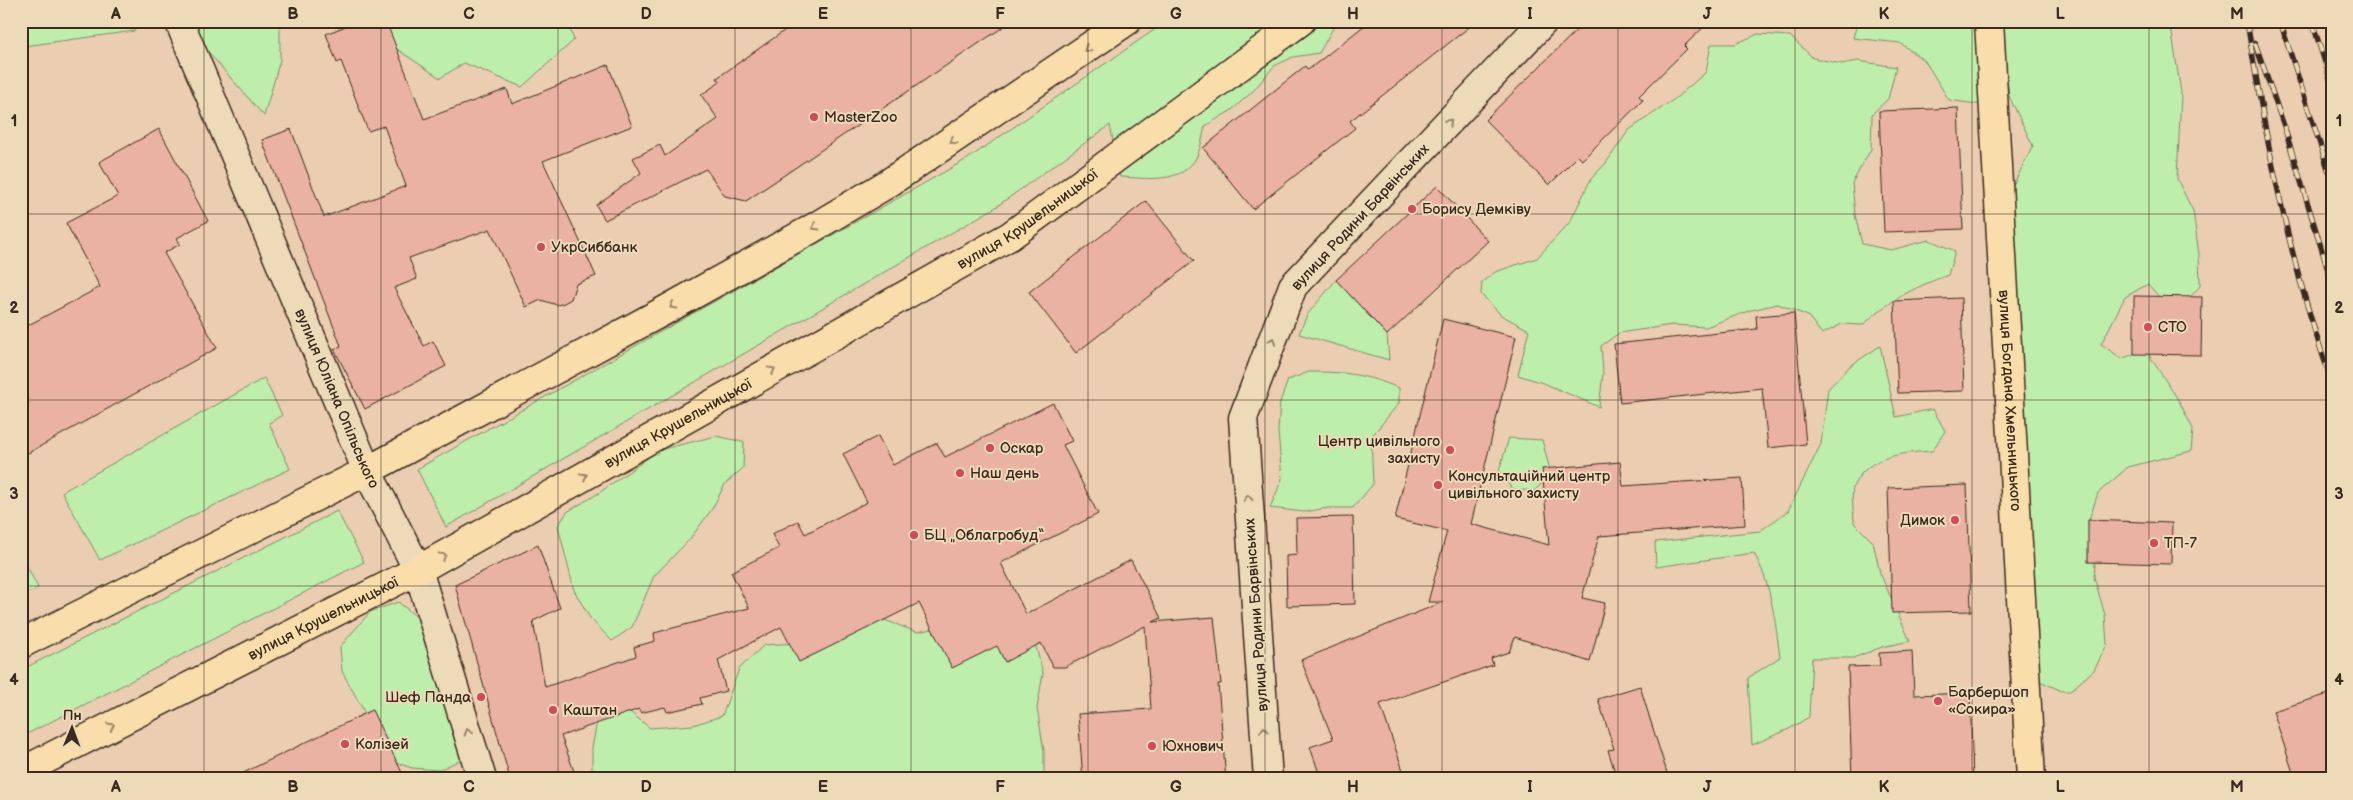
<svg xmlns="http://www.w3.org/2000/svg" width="2353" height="800" font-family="'Balsamiq Sans',sans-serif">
<rect width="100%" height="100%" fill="#ebceb1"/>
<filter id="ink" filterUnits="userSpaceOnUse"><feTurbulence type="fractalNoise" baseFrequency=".02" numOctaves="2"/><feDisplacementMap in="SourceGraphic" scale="10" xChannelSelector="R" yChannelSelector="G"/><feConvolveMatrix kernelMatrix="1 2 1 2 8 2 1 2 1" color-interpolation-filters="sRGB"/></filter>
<g filter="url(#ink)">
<g fill="#beeeac" stroke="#7c8c65">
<polygon points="21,21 139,21 134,31 24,46 21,57"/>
<polygon points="189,21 280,21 280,60 264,116 196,38"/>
<polygon points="355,21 513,21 516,24 529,21 567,21 574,40 522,87 464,63 440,78"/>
<path d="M 1167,21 L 1337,21 L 1319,53 L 1293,57 L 1274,66 L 1254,90 L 1232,110 L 1205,126 C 1203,135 1201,147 1197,156 C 1183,185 1146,178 1120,177 L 1110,125 L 996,207 L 446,527 L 417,469 L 969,158 Z"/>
<polygon points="1858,21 1977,21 1983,105 1949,100 1925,61 1900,43 1853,38"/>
<polygon points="2000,21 2170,21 2181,93 2177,179 2193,211 2199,255 2200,286 2178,310 2167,306 2148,284 2125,297 2101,344 2122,359 2145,349 2179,401 2193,429 2191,451 2128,467 2098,493 2088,523 2096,549 2094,577 2105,615 2107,645 2094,670 2070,691 2062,691 2033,678 2012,187 2033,146 2009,96"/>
<path d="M 1758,34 L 1790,36 L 1813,58 L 1842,64 L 1858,61 L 1896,67 L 1888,99 L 1872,114 L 1871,149 L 1852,183 L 1855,215 L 1862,244 L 1891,250 L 1929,240 L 1955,251 L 1948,275 C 1917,286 1887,301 1863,325 L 1842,324 L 1822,334 L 1808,316 L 1778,304 L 1751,310 L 1706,327 L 1672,325 L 1619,333 L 1601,346 L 1603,373 L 1599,407 L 1546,384 L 1518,375 L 1529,330 L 1501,315 L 1481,294 L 1482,282 L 1495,272 L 1537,258 L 1570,222 L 1591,179 L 1606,163 L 1629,130 L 1676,98 L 1706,72 L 1711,44 L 1735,44 Z"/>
<polygon points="1336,280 1387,335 1389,360 1299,334 1307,315"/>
<path d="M 1880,346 L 1896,417 L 1933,409 L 1945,431 L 1932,451 C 1903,453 1868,455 1854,485 C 1850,494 1854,513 1854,523 L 1873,542 L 1880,573 L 1910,641 L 1882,647 L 1853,658 L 1812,658 L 1809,717 L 1789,729 L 1752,745 L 1748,678 L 1780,657 C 1775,621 1772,586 1754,553 L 1656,567 L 1655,542 L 1760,531 L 1788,511 L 1821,444 L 1828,389 L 1850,366 Z"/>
<path d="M 1309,372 C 1347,372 1363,374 1399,388 L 1399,403 L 1371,437 L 1373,484 L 1353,508 L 1328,508 L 1304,512 L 1270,508 L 1282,479 L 1278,431 L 1280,402 L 1288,380 Z"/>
<polygon points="264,378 282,415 269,423 290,469 100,560 62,492"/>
<polygon points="716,436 744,442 743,468 725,484 712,509 689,540 654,576 632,627 612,641 590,618 574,590 558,526 567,512 599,493 659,450"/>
<polygon points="1509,438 1542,440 1551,474 1534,491 1512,489 1499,471"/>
<polygon points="337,511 364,562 21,737 21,670"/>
<polygon points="21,554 38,588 21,596"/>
<polygon points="398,602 434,631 464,737 460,760 439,770 412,768 391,761 342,671 340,647 370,612"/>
<polygon points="860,611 917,632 982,619 1032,633 1043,673 1037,708 1044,751 1044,779 592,779 592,748 600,706 626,709 650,728 693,725 722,716 739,669 764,645 814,642"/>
</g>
<g fill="#eab2a2" stroke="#3b2a1e">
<polygon points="358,21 386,21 424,119 507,89 512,104 608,65 632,126 543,161 596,276 576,284 571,299 564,303 557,305 541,300 526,307 490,229 409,258 417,279 394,288 424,346 433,341 446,366 365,409 334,349 341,346 262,140 291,129 324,217 406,186 384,126 368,131 341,61 337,63 326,34"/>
<polygon points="798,21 1012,21 746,201 725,196 706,169 605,220 596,205 641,173 633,158 660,145 665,156 718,119 701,95 720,82 717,78"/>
<polygon points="1370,21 1477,21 1350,121 1355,128 1253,209 1203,148 1305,66 1308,70"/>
<polygon points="1586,21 1710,21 1684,46 1687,49 1639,96 1643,100 1582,160 1578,156 1549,185 1485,120"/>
<polygon points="1958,108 1963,229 1884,232 1879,111"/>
<polygon points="159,129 208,221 177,238 180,244 164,253 217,348 21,457 21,329 100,287 66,223 118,196 99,162"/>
<polygon points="1437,186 1488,241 1387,335 1336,280"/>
<polygon points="1146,201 1194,261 1076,353 1029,292"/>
<polygon points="2134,296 2202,297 2201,355 2134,354"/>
<polygon points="1961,298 1964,391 1898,393 1894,301"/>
<polygon points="1794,313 1806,444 1768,448 1762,388 1620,403 1614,344 1757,329 1756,316"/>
<polygon points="1443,319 1516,337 1471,524 1549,545 1542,469 1620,462 1623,486 1742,478 1745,525 1599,536 1582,598 1605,603 1590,662 1515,637 1509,652 1491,658 1493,665 1380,704 1406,779 1321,779 1310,747 1333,739 1301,660 1443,602 1428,602 1447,531 1395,519"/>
<polygon points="1053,403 1072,441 1063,445 1098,514 1001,563 1026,614 1131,560 1161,618 1153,622 1214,617 1221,684 1218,684 1226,779 1083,779 1078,714 1151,709 1145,626 1065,667 1053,667 1041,643 1005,662 997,646 952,668 919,603 799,662 781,627 718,660 726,691 700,698 702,704 667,712 665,707 640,713 639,709 561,736 577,779 510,779 455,585 538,545 560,608 533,621 545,687 636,656 634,647 655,641 654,633 749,608 731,572 779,548 772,534 798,521 805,534 867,502 843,454 878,436 893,465 937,443 945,457"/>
<polygon points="1967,485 1971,611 1892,613 1888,488"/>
<polygon points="1353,517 1355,604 1287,606 1286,556 1297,555 1296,518"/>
<polygon points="2088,520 2172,523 2171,564 2088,562"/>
<polygon points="1912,651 1914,695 1970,693 1973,779 1852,779 1848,667 1880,666 1879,653"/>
<polygon points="1640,686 1650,719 1669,779 1617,779 1608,750 1614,749 1598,699"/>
<polygon points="2332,693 2332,779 2295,779 2273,711"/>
<polygon points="372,710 405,779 231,779"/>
</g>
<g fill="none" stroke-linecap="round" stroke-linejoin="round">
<defs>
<g id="minor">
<path id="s1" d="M 179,21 L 367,471 L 418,570 L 482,779"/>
<polyline points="1268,779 1243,418 1293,286 1544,21"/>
</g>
<g id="major">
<path id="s2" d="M 1989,21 L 2031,779"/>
<polyline points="21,644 367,471 662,312 808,231 887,184 1127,21"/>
<path id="s3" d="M 21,772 L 418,570 L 1010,236 L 1301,21"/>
</g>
</defs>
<use href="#minor" stroke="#3b2a1e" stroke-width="31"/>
<use href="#major" stroke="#3b2a1e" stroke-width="31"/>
<use href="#minor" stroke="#ecdab8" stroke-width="28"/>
<use href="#major" stroke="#f9deab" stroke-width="28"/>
<defs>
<g id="rail">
<path d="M 2247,21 C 2266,143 2290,265 2332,382"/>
<polyline points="2280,21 2332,181"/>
<polyline points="2312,21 2332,85"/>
<polyline points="2255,43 2284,126 2332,283"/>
</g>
</defs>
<use href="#rail" stroke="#3b2a1e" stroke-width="5.5"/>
<use href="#rail" stroke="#ecdab8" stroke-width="4" stroke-dasharray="11" stroke-linecap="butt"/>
</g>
<defs><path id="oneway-chevron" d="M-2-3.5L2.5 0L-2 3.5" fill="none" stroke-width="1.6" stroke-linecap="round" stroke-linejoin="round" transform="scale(1.25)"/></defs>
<g stroke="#9a8464">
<use href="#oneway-chevron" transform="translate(1087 49) rotate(146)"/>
<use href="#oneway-chevron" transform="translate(953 141) rotate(147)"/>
<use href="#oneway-chevron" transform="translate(815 227) rotate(150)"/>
<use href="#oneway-chevron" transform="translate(673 306) rotate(150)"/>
<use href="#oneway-chevron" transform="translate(772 370) rotate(-29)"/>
<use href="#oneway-chevron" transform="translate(584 476) rotate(-29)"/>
<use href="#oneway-chevron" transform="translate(443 556) rotate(-29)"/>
<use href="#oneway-chevron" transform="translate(111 726) rotate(-27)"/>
</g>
<g stroke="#94826b">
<use href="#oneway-chevron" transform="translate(1449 122) rotate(-46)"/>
<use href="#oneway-chevron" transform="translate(1272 341) rotate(-69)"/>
<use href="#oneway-chevron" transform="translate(1248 498) rotate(-94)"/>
<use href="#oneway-chevron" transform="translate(1264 730) rotate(-94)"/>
<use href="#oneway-chevron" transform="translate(468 732) rotate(-107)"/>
</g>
</g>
<path fill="none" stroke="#3b2a1e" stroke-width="1" stroke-opacity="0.55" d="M 204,21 L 204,779M 381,21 L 381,779M 558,21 L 558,779M 735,21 L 735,779M 911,21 L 911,779M 1088,21 L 1088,779M 1265,21 L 1265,779M 1442,21 L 1442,779M 1618,21 L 1618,779M 1795,21 L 1795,779M 1972,21 L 1972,779M 2149,21 L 2149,779M 21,214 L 2332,214M 21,400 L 2332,400M 21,586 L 2332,586"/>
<g fill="#d1495b" stroke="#ecdab8" stroke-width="2">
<circle cx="814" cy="117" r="5"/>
<circle cx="1412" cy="209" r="5"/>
<circle cx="541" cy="247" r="5"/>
<circle cx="2148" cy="327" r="5"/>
<circle cx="990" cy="448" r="5"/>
<circle cx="1450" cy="450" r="5"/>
<circle cx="960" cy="473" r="5"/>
<circle cx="1438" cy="485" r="5"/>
<circle cx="1955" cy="520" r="5"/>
<circle cx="914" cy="535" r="5"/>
<circle cx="2154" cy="543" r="5"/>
<circle cx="481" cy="697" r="5"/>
<circle cx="1938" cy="701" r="5"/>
<circle cx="553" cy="710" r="5"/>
<circle cx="345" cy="744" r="5"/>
<circle cx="1152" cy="746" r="5"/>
</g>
<g text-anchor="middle" stroke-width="4" stroke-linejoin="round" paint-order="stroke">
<g font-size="15" fill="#3b2a1e" stroke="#ecdab8" text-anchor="start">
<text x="824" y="122">MasterZoo</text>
<text x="1422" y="214">Борису Демківу</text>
<text x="551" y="252">УкрСиббанк</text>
<text x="2158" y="332">СТО</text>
<text x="1440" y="446" text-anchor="end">Центр цивільного<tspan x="1440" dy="17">захисту</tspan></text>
<text x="1000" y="453">Оскар</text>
<text x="970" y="478">Наш день</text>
<text x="1448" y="481">Консультаційний центр<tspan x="1448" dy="17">цивільного захисту</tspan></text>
<text x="1945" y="525" text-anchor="end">Димок</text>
<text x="924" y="540">БЦ „Облагробуд“</text>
<text x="2164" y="548">ТП-7</text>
<text x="1948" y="697">Барбершоп<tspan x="1948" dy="17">«Сокира»</tspan></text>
<text x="471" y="702" text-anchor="end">Шеф Панда</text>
<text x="563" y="715">Каштан</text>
<text x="355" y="749">Колізей</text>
<text x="1162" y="751">Юхнович</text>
</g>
<g font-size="15" fill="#3b2a1e" stroke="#ecdab8">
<text transform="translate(1360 217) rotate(-47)" y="5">вулиця Родини Барвінських</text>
<text dy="5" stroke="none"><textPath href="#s3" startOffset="1149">вулиця Крушельницької</textPath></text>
<text dy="5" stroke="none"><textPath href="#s1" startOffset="409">вулиця Юліана Опільського</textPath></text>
<text dy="5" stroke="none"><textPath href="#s2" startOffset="380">вулиця Богдана Хмельницького</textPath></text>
<text dy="5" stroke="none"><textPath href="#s3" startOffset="744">вулиця Крушельницької</textPath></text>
<text transform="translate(1256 615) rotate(-94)" y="5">вулиця Родини Барвінських</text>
<text dy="5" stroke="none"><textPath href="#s3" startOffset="339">вулиця Крушельницької</textPath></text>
</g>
</g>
<rect width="2353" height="800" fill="none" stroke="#ecdab8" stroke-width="55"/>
<g transform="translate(72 728) rotate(1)" stroke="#ecdab8" stroke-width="4" paint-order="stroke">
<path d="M0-4L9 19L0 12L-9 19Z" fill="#3b2a1e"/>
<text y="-8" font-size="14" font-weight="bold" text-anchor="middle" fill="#3b2a1e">Пн</text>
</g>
<rect x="28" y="28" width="2298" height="744" fill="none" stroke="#3b2a1e" stroke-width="2"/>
<g font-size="16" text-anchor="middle" font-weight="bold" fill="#3b2a1e">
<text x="116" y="19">A</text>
<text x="293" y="19">B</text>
<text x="469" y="19">C</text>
<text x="646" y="19">D</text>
<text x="823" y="19">E</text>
<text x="1000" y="19">F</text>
<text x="1176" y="19">G</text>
<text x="1353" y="19">H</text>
<text x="1530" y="19">I</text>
<text x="1707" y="19">J</text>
<text x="1884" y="19">K</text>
<text x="2060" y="19">L</text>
<text x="2237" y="19">M</text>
<text x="14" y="126">1</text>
<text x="2339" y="126">1</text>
<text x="14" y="313">2</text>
<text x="2339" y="313">2</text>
<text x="14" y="499">3</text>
<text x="2339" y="499">3</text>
<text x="14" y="685">4</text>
<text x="2339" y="685">4</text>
<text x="116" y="792">A</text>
<text x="293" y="792">B</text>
<text x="469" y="792">C</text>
<text x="646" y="792">D</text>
<text x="823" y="792">E</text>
<text x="1000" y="792">F</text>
<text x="1176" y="792">G</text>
<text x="1353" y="792">H</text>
<text x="1530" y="792">I</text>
<text x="1707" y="792">J</text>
<text x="1884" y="792">K</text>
<text x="2060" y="792">L</text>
<text x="2237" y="792">M</text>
</g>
</svg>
